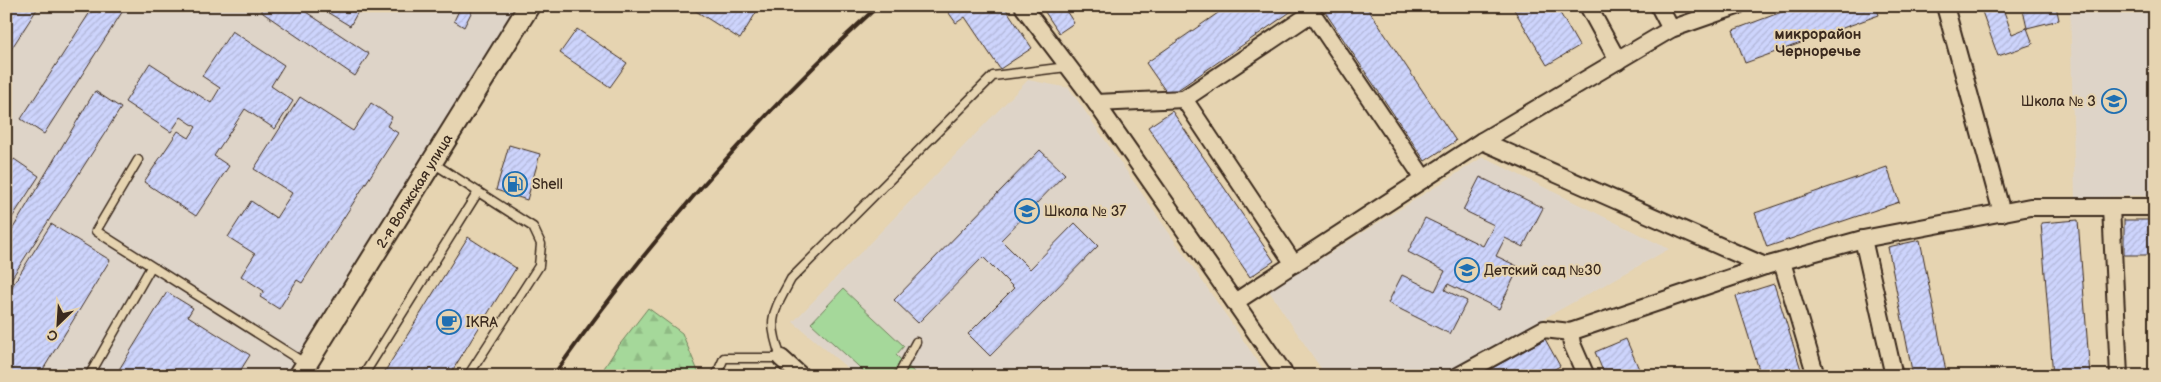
<svg xmlns="http://www.w3.org/2000/svg" width="2161" height="382" font-family="'Balsamiq Sans',sans-serif">
<defs>
<pattern id="forest-firs" width="22" height="20" patternUnits="userSpaceOnUse" patternTransform="scale(1.25)"><rect width="22" height="20" fill="#a5d89a"/><path d="M5 1l3.5 6h-7zM16 11l3.5 6h-7z" fill="#8fba84"/></pattern>
<pattern id="building-hatch" width="6" height="6" patternUnits="userSpaceOnUse" patternTransform="scale(1.25)"><rect width="6" height="6" fill="#cdd4fc"/><path d="M-1 1l2-2M0 6l6-6M5 7l2-2" fill="none" stroke="#b1b6d8"/></pattern>
</defs>
<rect width="100%" height="100%" fill="#e6d4b1"/>
<filter id="ink" filterUnits="userSpaceOnUse"><feTurbulence type="fractalNoise" baseFrequency=".02" numOctaves="2"/><feDisplacementMap in="SourceGraphic" scale="10" xChannelSelector="R" yChannelSelector="G"/><feConvolveMatrix kernelMatrix="1 2 1 2 8 2 1 2 1" color-interpolation-filters="sRGB"/></filter>
<g filter="url(#ink)">
<g fill="#ded4c8">
<polygon points="6,6 519,6 289,376 6,376"/>
<polygon points="2070,6 2155,6 2155,195 2075,198"/>
<polygon points="1028,80 1069,88 1268,376 857,376 793,322"/>
<polygon points="1483,157 1669,249 1441,376 1326,376 1269,291"/>
</g>
<polygon fill="url(#forest-firs)" stroke="#70815c" points="648,308 682,333 700,376 599,376 617,348"/>
<polygon fill="#a5d89a" stroke="#70815c" points="843,289 904,346 896,355 918,376 869,376 811,323"/>
<g fill="url(#building-hatch)" stroke="#3b2a1e">
<polygon points="9,6 32,6 37,9 6,57 6,11"/>
<polygon points="94,6 126,6 44,134 21,119"/>
<polygon points="258,6 297,6 369,54 355,76 263,13"/>
<polygon points="317,6 361,6 350,26"/>
<polygon points="461,6 472,11 464,27 454,21"/>
<polygon points="688,6 760,6 740,39"/>
<polygon points="951,6 1004,6 1032,48 1000,69 965,17 956,23 946,9"/>
<polygon points="1041,6 1063,6 1074,23 1059,33"/>
<polygon points="1228,6 1299,6 1169,96 1146,63"/>
<polygon points="1334,6 1366,6 1456,141 1425,161 1325,12"/>
<polygon points="1512,6 1556,6 1579,46 1547,65"/>
<polygon points="1798,6 1876,6 1879,15 1745,63 1733,30"/>
<polygon points="1980,6 2002,6 2012,34 2027,28 2033,44 1998,56"/>
<polygon points="2022,6 2056,6 2059,20 2027,28"/>
<polygon points="577,29 627,63 610,87 560,53"/>
<polygon points="232,31 284,65 271,86 293,101 275,129 245,109 214,156 229,166 196,216 144,182 178,131 189,138 196,127 181,117 171,132 125,102 150,63 211,103 220,88 202,76"/>
<polygon points="95,91 121,108 6,287 6,240"/>
<polygon points="300,97 353,131 371,103 392,117 387,126 398,133 302,283 297,280 279,309 260,297 264,291 241,276 255,254 228,237 251,201 276,218 292,193 254,169"/>
<polygon points="1172,111 1274,261 1250,277 1148,127"/>
<polygon points="509,145 540,154 527,200 496,190"/>
<polygon points="1040,150 1065,174 1001,240 1030,269 1075,223 1098,246 990,356 968,334 1014,288 983,257 918,323 894,300"/>
<polygon points="14,159 39,176 6,227 6,171"/>
<polygon points="1887,167 1899,202 1767,247 1755,213"/>
<polygon points="1480,177 1543,208 1523,247 1505,238 1496,256 1519,267 1499,309 1448,284 1445,290 1467,301 1450,334 1388,303 1402,275 1435,291 1445,271 1408,252 1425,218 1483,246 1494,225 1463,210"/>
<polygon points="2078,220 2090,376 2053,376 2041,223"/>
<rect x="2124" y="220" width="31" height="35"/>
<polygon points="51,224 110,260 39,376 6,376 6,296"/>
<polygon points="468,237 516,268 449,376 382,376"/>
<polygon points="1920,240 1947,376 1913,376 1888,247"/>
<polygon points="1774,284 1803,376 1761,376 1736,296"/>
<polygon points="167,292 193,308 188,316 250,355 237,376 115,376"/>
<polygon points="1545,339 1560,366 1542,376 1478,376"/>
<polygon points="1626,339 1642,376 1605,376 1595,352"/>
</g>
<g fill="none" stroke-linecap="round" stroke-linejoin="round">
<defs>
<g id="service">
<polyline points="138,160 96,231 306,364"/>
<polyline points="433,163 533,227 541,244 539,266 468,376"/>
<polyline points="89,376 151,267"/>
<polyline points="363,376 478,192"/>
<path d="M 716,376 L 724,358 L 781,358 C 767,318 772,315 791,279 L 993,76 L 1067,67"/>
<polyline points="898,376 916,342"/>
</g>
<g id="minor">
<polyline points="1588,6 1618,61"/>
<polyline points="1659,6 1671,29"/>
<polyline points="1737,6 1671,29 1482,141 1765,266"/>
<polyline points="1945,6 2002,213"/>
<polyline points="1024,8 1096,103 1286,376"/>
<polyline points="1096,103 1184,99"/>
<polyline points="2111,207 2119,376"/>
<polyline points="1863,239 1894,376"/>
<polyline points="1782,262 1816,376"/>
<polyline points="1294,264 1184,99 1312,13 1424,179"/>
<polyline points="1235,302 1482,141"/>
<polyline points="1570,332 1572,344 1586,376"/>
<polyline points="781,358 801,376"/>
<polyline points="1458,376 1544,329 1570,332 1765,266 1863,239 2030,207 2155,207"/>
</g>
<g id="tertiary">
<path id="s1" d="M 299,376 L 529,6"/>
</g>
</defs>
<use href="#service" stroke="#3b2a1e" stroke-width="11"/>
<use href="#minor" stroke="#3b2a1e" stroke-width="20"/>
<use href="#tertiary" stroke="#3b2a1e" stroke-width="24"/>
<use href="#service" stroke="#e6d4b1" stroke-width="8"/>
<use href="#minor" stroke="#e6d4b1" stroke-width="16"/>
<use href="#tertiary" stroke="#e6d4b1" stroke-width="20"/>
<path stroke="#3b2a1e" stroke-width="4" d="M 553,376 C 648,242 757,116 878,6"/>
</g>
</g>
<defs>
<symbol id="school-ring" viewBox="-11 -11 22 22"><circle r="9.5" fill="#e6d4b1" stroke="#1f6fb2" stroke-width="1.5"/><path d="M0-5L7-2L0 1L-7-2ZM-4 1L0 2.5L4 1V4Q0 6-4 4Z" fill="#1f6fb2"/></symbol>
<symbol id="fuel-ring" viewBox="-11 -11 22 22"><circle r="9.5" fill="#e6d4b1" stroke="#1f6fb2" stroke-width="1.5"/><path d="M-5.5-6h7V0h2V4h1.3V-2.5L3-4.5l.8-.8L6-3V5H2.5V1h-1V6h-7ZM-4.2-4.7v3.2H.2V-4.7Z" fill="#1f6fb2"/></symbol>
<symbol id="cafe-ring" viewBox="-11 -11 22 22"><circle r="9.5" fill="#e6d4b1" stroke="#1f6fb2" stroke-width="1.5"/><path d="M-5.5-4.5H6V0H3Q3 3.5 0 3.5H-2.5Q-5.5 3.5-5.5 0ZM3-3.2v2h1.7v-2ZM-6 4.5H4V6H-6Z" fill="#1f6fb2"/></symbol>
</defs>
<g fill-rule="evenodd">
<use href="#school-ring" x="2100" y="87" width="28" height="28"/>
<use href="#fuel-ring" x="501" y="170" width="28" height="28"/>
<use href="#school-ring" x="1013" y="197" width="28" height="28"/>
<use href="#school-ring" x="1453" y="256" width="28" height="28"/>
<use href="#cafe-ring" x="435" y="308" width="28" height="28"/>
</g>
<g text-anchor="middle" stroke-width="4" stroke-linejoin="round" paint-order="stroke">
<g font-size="14" fill="#3b2a1e" stroke="#e6d4b1" text-anchor="start">
<text x="2096" y="106" text-anchor="end">Школа № 3</text>
<text x="532" y="189">Shell</text>
<text x="1044" y="216">Школа № 37</text>
<text x="1484" y="275">Детский сад №30</text>
<text x="466" y="327">IKRA</text>
</g>
<g font-size="14" fill="#3b2a1e" stroke="#e6d4b1">
<text dy="5" stroke="none"><textPath href="#s1" startOffset="218">2-я Волжская улица</textPath></text>
</g>
<g font-size="15" font-weight="bold" fill="#3b2a1e" stroke="#e6d4b1">
<text x="1818" y="39">микрорайон<tspan x="1818" dy="17">Черноречье</tspan></text>
</g>
</g>
<rect width="2161" height="382" fill="none" stroke="#e6d4b1" stroke-width="25"/>
<rect x="12" y="12" width="2136" height="357" fill="none" stroke="#3b2a1e" stroke-width="2" filter="url(#ink)"/>
<g transform="translate(58 324) rotate(205)" stroke="#e6d4b1" stroke-width="4" paint-order="stroke">
<path d="M0-4L9 19L0 12L-9 19Z" fill="#3b2a1e"/>
<text y="-8" font-size="14" font-weight="bold" text-anchor="middle" fill="#3b2a1e">С</text>
</g>
</svg>
